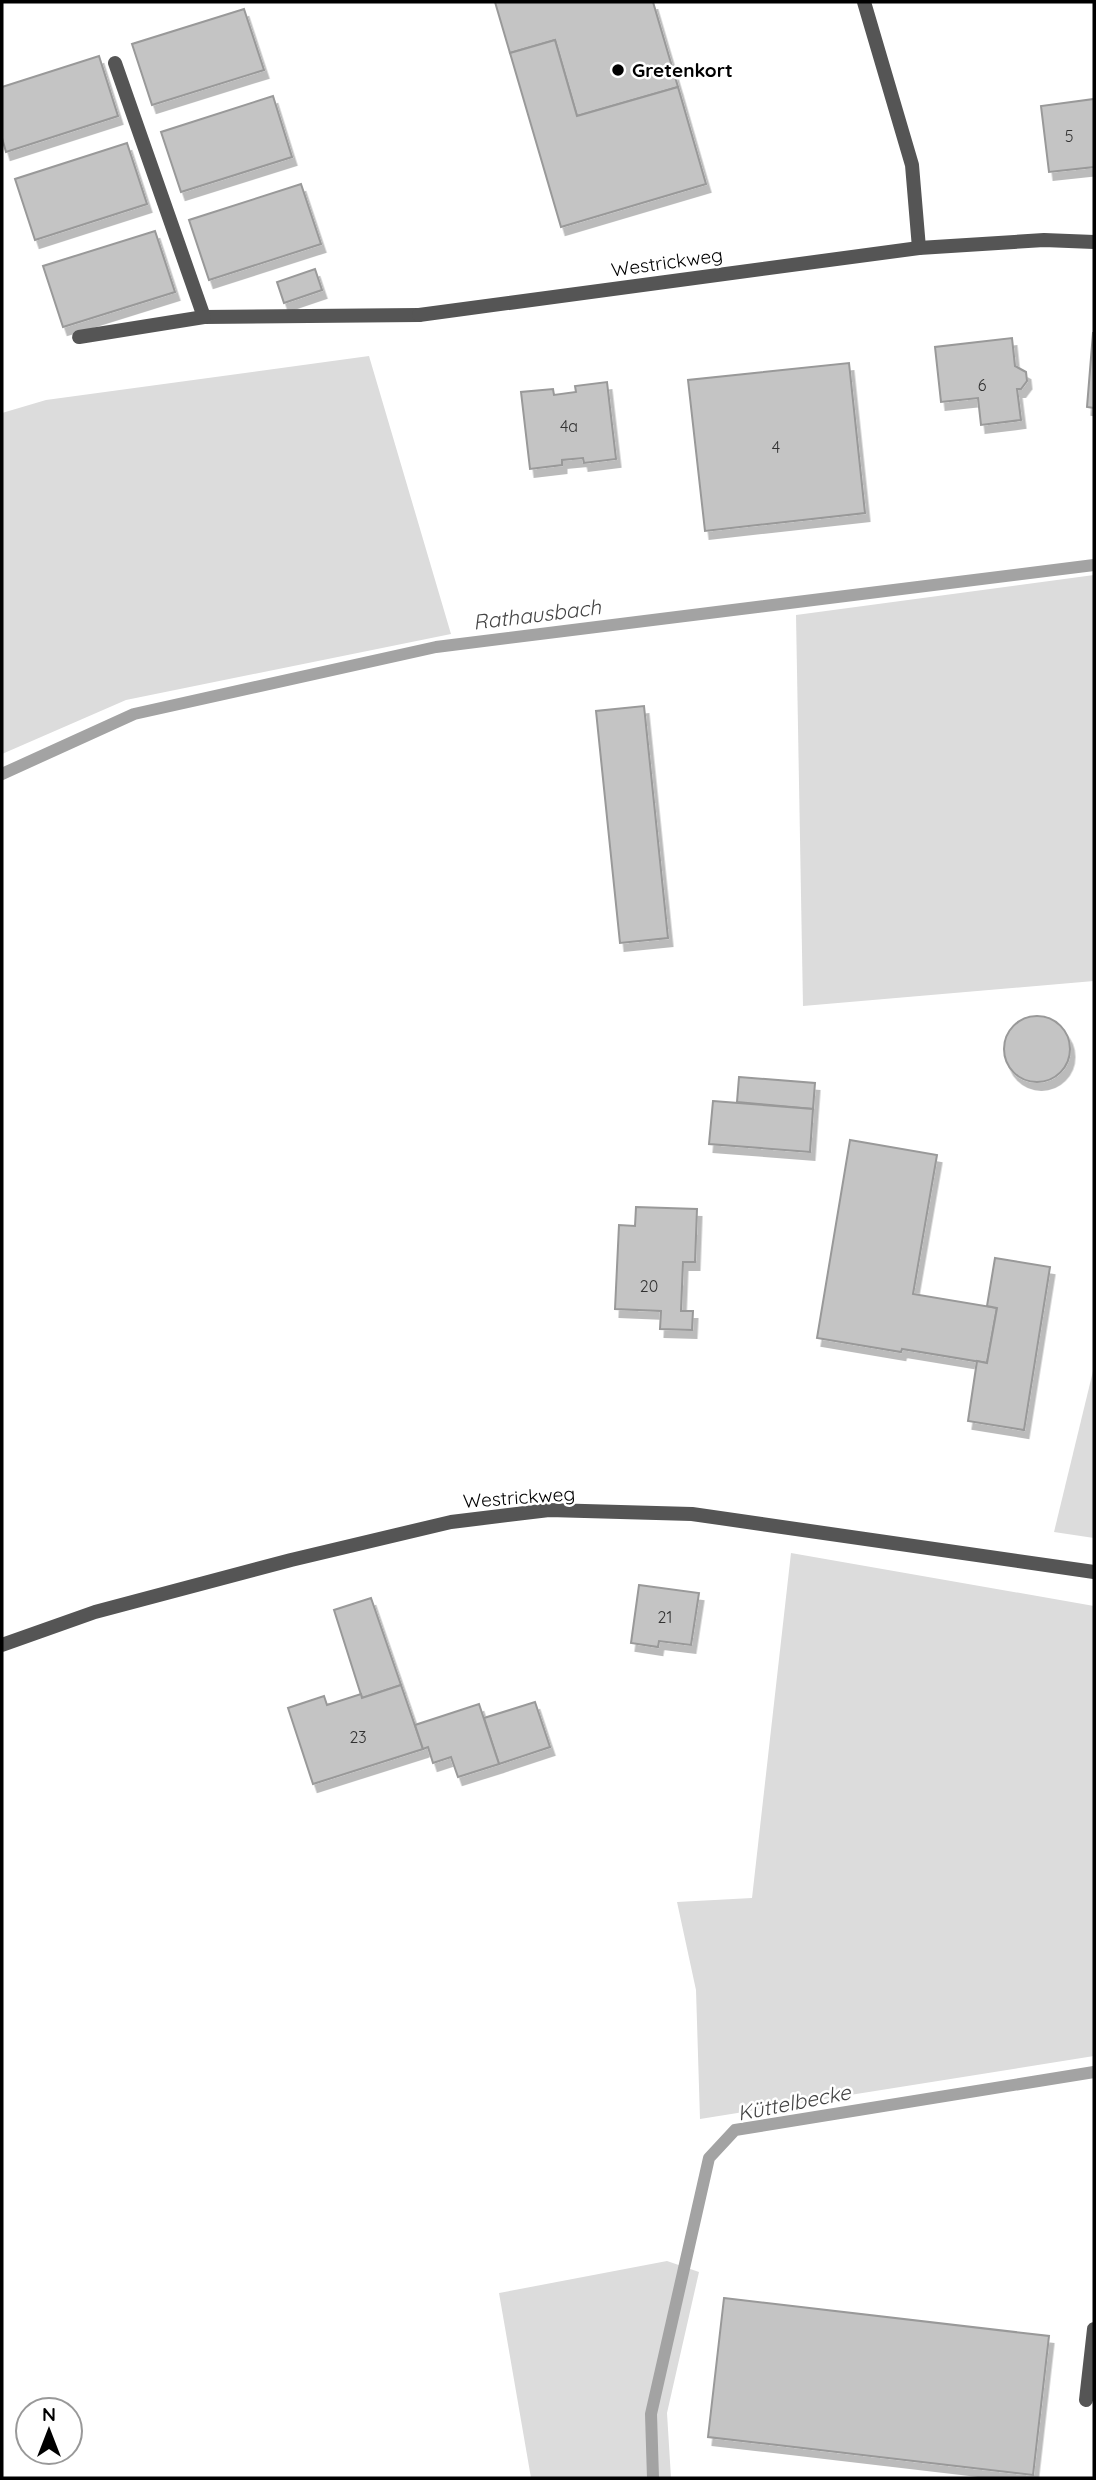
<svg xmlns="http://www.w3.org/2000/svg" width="1096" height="2480" font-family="Quicksand,sans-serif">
<defs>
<filter id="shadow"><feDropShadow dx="4.5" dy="8" stdDeviation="0" flood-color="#0004"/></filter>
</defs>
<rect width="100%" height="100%" fill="#fff"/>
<g fill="#dcdcdc">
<polygon points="369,356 451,634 126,700 2,754 2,413 46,400"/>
<polygon points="1094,575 1094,981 803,1006 796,615"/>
<polygon points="1094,1367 1094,1538 1054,1532"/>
<polygon points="791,1553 1094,1606 1094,2056 700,2119 696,1990 677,1902 752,1898"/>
<polygon points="667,2261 699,2272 667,2413 671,2478 531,2478 499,2293"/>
</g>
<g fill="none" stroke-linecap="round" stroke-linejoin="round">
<g stroke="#a3a3a3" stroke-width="12">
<polyline points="2,774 134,714 436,647 1094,565"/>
<polyline points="653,2478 651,2414 709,2158 735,2130 1094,2072"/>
</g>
</g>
<g fill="#c4c4c4" stroke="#999" stroke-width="2" filter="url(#shadow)">
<polygon points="495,2 653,2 678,87 577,116 555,40 510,53"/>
<polygon points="244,9 264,70 152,105 132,44"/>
<polygon points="555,40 577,116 678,87 706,184 561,227 510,53"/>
<polygon points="99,56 118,116 6,152 2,138 2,87"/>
<polygon points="273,96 292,157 181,192 161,132"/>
<polygon points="1094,99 1094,167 1049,172 1041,106"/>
<polygon points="127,143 147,204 35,240 15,179"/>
<polygon points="301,184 321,244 209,280 189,220"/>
<polygon points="155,231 175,292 63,327 43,266"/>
<polygon points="315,269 322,290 284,303 277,282"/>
<polygon points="1093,333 1094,333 1094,408 1087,407"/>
<polygon points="1012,338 1015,366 1026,372 1027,381 1021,389 1017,389 1021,420 981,425 978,398 941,402 935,347"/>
<polygon points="849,363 865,513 705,531 688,380"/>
<polygon points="607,382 616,459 584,463 583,458 562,460 562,465 530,469 521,392 553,389 554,395 576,392 575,386"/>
<polygon points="644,706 668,938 620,943 596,711"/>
<circle cx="1037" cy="1049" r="33"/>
<polygon points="739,1077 815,1083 813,1109 737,1102"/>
<polygon points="713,1101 813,1109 810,1152 709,1144"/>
<polygon points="850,1140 937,1155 913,1294 997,1308 987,1363 902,1349 901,1352 817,1338"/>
<polygon points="636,1207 697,1209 695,1262 683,1262 681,1311 693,1311 692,1330 660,1329 661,1311 615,1309 619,1225 635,1226"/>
<polygon points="995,1258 1050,1267 1024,1430 968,1421 977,1361 987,1363 997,1308 987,1306"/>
<polygon points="639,1585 699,1593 691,1645 659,1641 658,1647 631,1643"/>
<polygon points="371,1598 401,1685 362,1698 334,1610"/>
<polygon points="401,1685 423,1749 313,1784 288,1708 324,1696 327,1705 361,1694 362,1698"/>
<polygon points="535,1702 550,1747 499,1764 484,1718"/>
<polygon points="479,1704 499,1764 458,1777 451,1757 433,1763 428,1747 423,1749 415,1725"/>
<polygon points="724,2298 1049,2336 1033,2475 708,2437"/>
</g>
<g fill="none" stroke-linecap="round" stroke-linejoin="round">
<g stroke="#555" stroke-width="14">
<polyline points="115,63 204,317 419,315"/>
<polyline points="79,337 204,317"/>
</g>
<g stroke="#555" stroke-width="14">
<polyline points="864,2 912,165 919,248"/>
<polyline points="419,315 919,248 1044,240 1094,242"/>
<polyline points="2,1645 95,1612 291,1560 451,1522 549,1510 692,1514 1094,1572"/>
<polyline points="1086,2400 1094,2329"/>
</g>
</g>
<circle fill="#000" stroke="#fff" stroke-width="2.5" cx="618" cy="70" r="7"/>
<g text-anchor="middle" stroke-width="5" stroke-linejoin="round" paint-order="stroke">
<g font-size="16" fill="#313131">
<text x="1069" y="142">5</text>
<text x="982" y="391">6</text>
<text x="569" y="432">4a</text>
<text x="776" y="453">4</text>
<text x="649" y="1292">20</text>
<text x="665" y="1623">21</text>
<text x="358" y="1743">23</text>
</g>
<g font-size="19" font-weight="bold" fill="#000" stroke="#fff" text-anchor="start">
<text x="632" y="77">Gretenkort</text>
</g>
<g font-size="19" fill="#000" stroke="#fff">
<text transform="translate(667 262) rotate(-8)" y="7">Westrickweg</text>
<text transform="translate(519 1497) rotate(-4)" y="7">Westrickweg</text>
</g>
<g font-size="21" font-style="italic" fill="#444" stroke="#fff">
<text transform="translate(537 615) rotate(-7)" y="7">Rathausbach</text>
<text transform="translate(794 2103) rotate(-11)" y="7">Küttelbecke</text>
</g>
</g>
<rect width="1096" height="2480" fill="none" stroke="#000000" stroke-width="7"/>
<g transform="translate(49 2431)"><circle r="33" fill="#ffffff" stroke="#999999" stroke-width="2"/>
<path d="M0-5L12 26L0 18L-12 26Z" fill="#000000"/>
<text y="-10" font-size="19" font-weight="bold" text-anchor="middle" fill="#000000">N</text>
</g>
</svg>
